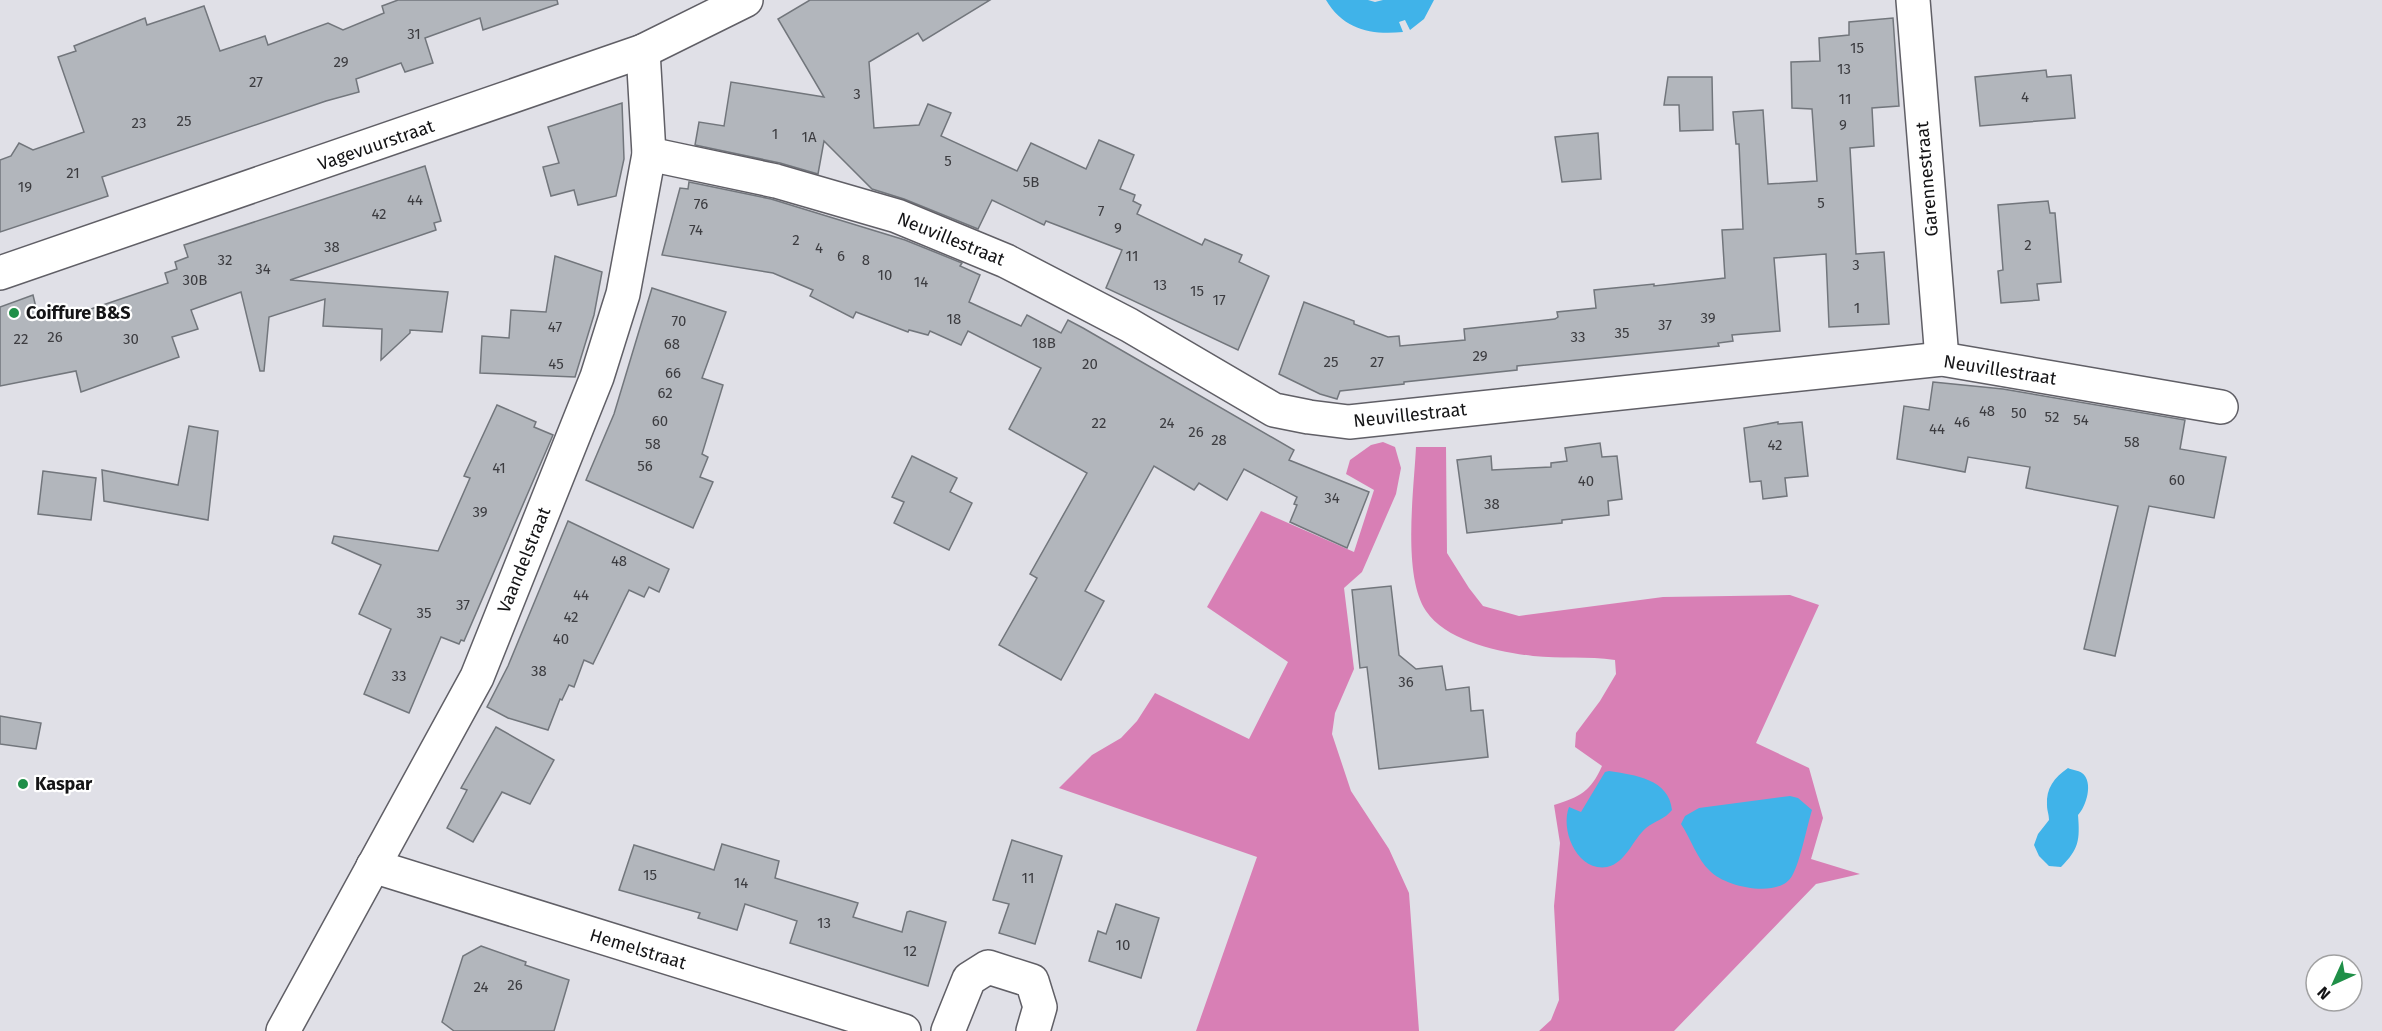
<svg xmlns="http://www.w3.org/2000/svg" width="2382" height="1031" font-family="'Fira Sans',sans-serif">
<rect width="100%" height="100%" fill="#e0e0e7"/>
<g fill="#d87fb5">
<polygon points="1383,442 1395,447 1401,468 1396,494 1362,572 1344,588 1354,669 1335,713 1332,734 1351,791 1389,849 1409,893 1419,1031 1196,1031 1257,857 1059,788 1092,755 1121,738 1137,721 1155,693 1249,739 1288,662 1207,607 1261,511 1354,552 1374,490 1346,474 1350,460 1371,445"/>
<path d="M 1416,447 L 1446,447 L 1447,553 L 1469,588 L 1483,606 L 1519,616 L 1663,597 L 1790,595 L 1819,605 L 1756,743 L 1809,768 L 1823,818 L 1811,859 L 1860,874 L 1816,884 L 1674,1031 L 1539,1031 L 1551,1020 L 1559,1000 L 1554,906 L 1560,843 L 1554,805 C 1580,797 1591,791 1602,766 L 1575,747 L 1576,733 L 1600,701 L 1616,674 L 1615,660 C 1588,656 1560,659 1533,656 C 1498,652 1446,641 1426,611 C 1402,575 1414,490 1416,447 Z"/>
</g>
<g fill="#40b3e9">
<path d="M 1326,0 L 1368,0 L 1375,2 L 1383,0 L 1434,0 L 1424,19 L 1410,30 L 1405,20 L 1399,22 L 1403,32 C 1371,35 1344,30 1326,0 Z"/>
<path d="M 2068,768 C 2072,770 2078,770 2082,773 C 2094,782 2086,807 2078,815 C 2080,840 2079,849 2061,867 L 2049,866 L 2039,856 L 2034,845 L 2038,834 L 2049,820 C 2049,814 2047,811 2047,805 C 2046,788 2054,778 2068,768 Z"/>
<path d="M 1609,771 C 1635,775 1669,779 1672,810 C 1665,819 1655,821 1646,828 C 1633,839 1626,863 1607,867 C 1577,872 1560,830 1569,807 L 1581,812 L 1605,772 Z"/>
<path d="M 1790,796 L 1798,798 L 1812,810 C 1807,826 1800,863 1792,876 C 1779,899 1725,887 1710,871 C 1697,859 1691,839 1681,824 L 1685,816 L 1699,808 Z"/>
</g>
<g fill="#b2b6bc" stroke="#72767c" stroke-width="1.5">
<polygon points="398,0 557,0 558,4 483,30 480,18 425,38 433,63 405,72 401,63 356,79 359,92 326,101 102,177 108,196 0,232 0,160 11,156 19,143 33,150 84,132 58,57 76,51 74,46 145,18 147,25 204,6 220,51 265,36 268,45 328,23 343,30 384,13 382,6"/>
<polygon points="810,0 990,0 923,41 918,33 869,62 874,128 919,125 928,104 951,113 941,136 1017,171 1031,143 1086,169 1099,140 1134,155 1120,189 1135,195 1133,201 1141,205 1137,214 1202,245 1205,239 1242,255 1239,262 1269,276 1238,350 1106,288 1122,250 1046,221 1044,225 992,200 978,229 904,199 872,189 824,141 818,174 780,163 695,145 699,122 724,126 731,82 824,97 778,19"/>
<polygon points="1893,18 1899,106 1872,108 1874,146 1850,148 1856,254 1884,252 1889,324 1829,327 1826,254 1774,258 1780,331 1732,335 1733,341 1718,343 1719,346 1517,366 1517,370 1404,382 1404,384 1340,391 1337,399 1320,394 1279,374 1304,302 1354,321 1354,324 1388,337 1399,336 1400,346 1465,340 1464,329 1555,319 1558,317 1557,312 1596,308 1594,290 1654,284 1654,286 1725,278 1722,230 1743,229 1739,144 1736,144 1733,112 1763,110 1768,184 1817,181 1812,109 1792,108 1791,62 1820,61 1819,38 1849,35 1849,22"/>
<polygon points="2046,70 2047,77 2071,75 2075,118 1980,126 1975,77"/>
<polygon points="1668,77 1712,77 1713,130 1680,131 1679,105 1664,105"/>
<polygon points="622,103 624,159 616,196 578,205 574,190 551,196 543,167 559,163 548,127"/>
<polygon points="1598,133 1601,179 1562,182 1555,137"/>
<polygon points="425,166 441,221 434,223 436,230 290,280 448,292 442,332 410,330 410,333 381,360 382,329 323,326 325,299 269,317 264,371 260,371 241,292 191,310 198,329 172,337 179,357 81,392 76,371 0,386 0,307 33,295 39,320 65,317 88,310 168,283 165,273 177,269 175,262 188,257 184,245"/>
<polygon points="689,182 771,199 905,240 962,263 960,266 980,275 969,302 1021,326 1027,315 1061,333 1068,320 1083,328 1294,450 1289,460 1369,492 1347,548 1290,522 1297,505 1294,504 1297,497 1244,469 1227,500 1199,483 1194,490 1154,466 1085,591 1104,601 1061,680 999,645 1037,578 1030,574 1087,473 1009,429 1041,368 968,331 961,345 930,331 928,335 909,330 908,332 856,312 853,318 810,296 813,290 773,273 662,255 680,188 688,189"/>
<polygon points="2048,201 2050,213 2055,213 2061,282 2037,284 2039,300 2001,303 1998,271 2003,270 1998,205"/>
<polygon points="555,256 602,272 594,315 575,377 480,373 482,336 509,338 511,310 546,312"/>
<polygon points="652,288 726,312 702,378 723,385 702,454 708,457 700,477 713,482 693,528 586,480 614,414"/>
<polygon points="1933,382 2003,389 2185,420 2180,449 2226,457 2214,518 2149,506 2115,656 2084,649 2118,506 2026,488 2030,467 1968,457 1965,472 1897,459 1904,406 1929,410"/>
<polygon points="497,405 536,422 534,427 553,435 464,641 461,640 459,644 441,637 409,713 364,694 391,629 359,614 381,565 332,543 334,536 438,551 470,478 464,476"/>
<polygon points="1778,422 1778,424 1802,422 1808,476 1785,478 1787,496 1763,499 1761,481 1750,482 1744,428"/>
<polygon points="189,426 218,431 208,520 104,501 102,470 178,485"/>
<polygon points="1600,443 1602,457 1617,456 1622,499 1608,501 1609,515 1562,520 1562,523 1467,533 1457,460 1491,456 1492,470 1551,467 1551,463 1567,461 1565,448"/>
<polygon points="912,456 957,478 950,492 972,503 949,550 894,523 904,502 892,497"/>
<polygon points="43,471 96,478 91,520 38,514"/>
<polygon points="568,521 669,569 659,592 649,587 644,597 629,590 593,664 584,660 574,687 569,685 562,700 560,699 548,730 508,718 487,707 508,666"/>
<polygon points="1391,586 1399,655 1416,669 1442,666 1446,690 1469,687 1471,711 1483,710 1488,757 1379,769 1367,667 1360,668 1352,590"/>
<polygon points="0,716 41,723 36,749 0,744"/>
<polygon points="496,727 554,760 530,804 502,792 473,842 447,828 467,790 461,788"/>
<polygon points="1012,840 1062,856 1035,944 999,933 1009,904 993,900"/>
<polygon points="722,844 779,861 775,878 858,903 853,917 902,932 907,912 910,911 946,922 928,986 790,943 797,921 745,904 737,930 698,918 700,913 619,890 634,845 714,870"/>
<polygon points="1116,904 1159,918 1141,978 1089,961 1098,931 1106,934"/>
<polygon points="481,946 526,962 525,965 569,980 554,1031 454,1031 442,1022 463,956"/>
</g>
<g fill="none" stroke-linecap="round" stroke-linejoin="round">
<defs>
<g id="minor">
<polyline points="1913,0 1942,359"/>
<polyline points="649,154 776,181 897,216 1006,261 1129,325 1274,410 1309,417 1349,422 1942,359 2221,407"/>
<polyline points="0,273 643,51 746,0"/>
<polyline points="373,866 904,1031"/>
<polyline points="283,1031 477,677 597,377 623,294 649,154 643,51"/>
<polyline points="948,1031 969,979 988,967 1032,981 1040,1007 1033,1031"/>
</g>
</defs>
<use href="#minor" stroke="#605f66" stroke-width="36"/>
<use href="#minor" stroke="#fff" stroke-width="33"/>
</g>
<g fill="#1f8f48" stroke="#fff" stroke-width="2">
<circle cx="14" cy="313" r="6"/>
<circle cx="23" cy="784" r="6"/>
</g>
<g text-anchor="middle" stroke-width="4.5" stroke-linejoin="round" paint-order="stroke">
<g font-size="15" fill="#3c3c40">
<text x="414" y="39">31</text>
<text x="1857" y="53">15</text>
<text x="341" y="67">29</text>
<text x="1844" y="74">13</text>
<text x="256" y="87">27</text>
<text x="857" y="99">3</text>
<text x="2025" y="102">4</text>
<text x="1845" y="104">11</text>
<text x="184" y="126">25</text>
<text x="139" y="128">23</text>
<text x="1843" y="130">9</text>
<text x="775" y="139">1</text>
<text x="809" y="142">1A</text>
<text x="948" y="166">5</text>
<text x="73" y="178">21</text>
<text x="1031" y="187">5B</text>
<text x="25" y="192">19</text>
<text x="415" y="205">44</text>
<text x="1821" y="208">5</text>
<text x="701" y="209">76</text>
<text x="1101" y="216">7</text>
<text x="379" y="219">42</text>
<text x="1118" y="233">9</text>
<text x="696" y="235">74</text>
<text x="796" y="245">2</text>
<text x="2028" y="250">2</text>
<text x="332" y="252">38</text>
<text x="819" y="253">4</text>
<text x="841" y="261">6</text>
<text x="1132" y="261">11</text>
<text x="225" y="265">32</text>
<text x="866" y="265">8</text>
<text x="1856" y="270">3</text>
<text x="263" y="274">34</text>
<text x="885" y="280">10</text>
<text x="195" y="285">30B</text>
<text x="921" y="287">14</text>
<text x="1160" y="290">13</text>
<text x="1197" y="296">15</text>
<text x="1219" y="305">17</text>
<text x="1857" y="313">1</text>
<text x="1708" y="323">39</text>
<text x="954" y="324">18</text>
<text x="679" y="326">70</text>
<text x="1665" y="330">37</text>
<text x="555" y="332">47</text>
<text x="1622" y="338">35</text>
<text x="55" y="342">26</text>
<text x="1578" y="342">33</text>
<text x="21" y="344">22</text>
<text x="131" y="344">30</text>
<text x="1044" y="348">18B</text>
<text x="672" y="349">68</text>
<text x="1480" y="361">29</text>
<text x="1331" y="367">25</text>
<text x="1377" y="367">27</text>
<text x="556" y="369">45</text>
<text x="1090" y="369">20</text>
<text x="673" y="378">66</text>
<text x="665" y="398">62</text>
<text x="1987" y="416">48</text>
<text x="2019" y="418">50</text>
<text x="2052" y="422">52</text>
<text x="2081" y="425">54</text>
<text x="660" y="426">60</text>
<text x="1962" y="427">46</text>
<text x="1099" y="428">22</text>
<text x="1167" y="428">24</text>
<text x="1937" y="434">44</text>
<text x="1196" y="437">26</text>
<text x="1219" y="445">28</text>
<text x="2132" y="447">58</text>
<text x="653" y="449">58</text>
<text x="1775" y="450">42</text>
<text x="645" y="471">56</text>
<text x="499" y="473">41</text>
<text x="2177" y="485">60</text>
<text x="1586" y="486">40</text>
<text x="1332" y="503">34</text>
<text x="1492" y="509">38</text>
<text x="480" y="517">39</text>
<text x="619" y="566">48</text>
<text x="581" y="600">44</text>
<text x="463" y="610">37</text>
<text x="424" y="618">35</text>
<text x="571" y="622">42</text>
<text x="561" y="644">40</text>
<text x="539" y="676">38</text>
<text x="399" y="681">33</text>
<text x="1406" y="687">36</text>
<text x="650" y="880">15</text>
<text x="1028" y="883">11</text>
<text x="741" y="888">14</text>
<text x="824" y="928">13</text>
<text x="1123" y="950">10</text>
<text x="910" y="956">12</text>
<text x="515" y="990">26</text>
<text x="481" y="992">24</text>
</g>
<g font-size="18" fill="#141416" stroke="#fff">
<text transform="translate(376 145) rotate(-19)" y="6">Vagevuurstraat</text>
<text transform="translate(1927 179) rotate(-95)" y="6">Garennestraat</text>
<text transform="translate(951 239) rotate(22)" y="6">Neuvillestraat</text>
<text transform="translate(2000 370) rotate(9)" y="6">Neuvillestraat</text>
<text transform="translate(1410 415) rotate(-6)" y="6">Neuvillestraat</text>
<text transform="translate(524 560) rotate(-68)" y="6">Vaandelstraat</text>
<text transform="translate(638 949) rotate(17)" y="6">Hemelstraat</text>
</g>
<g font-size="18" font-weight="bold" fill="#141416" stroke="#fff" text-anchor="start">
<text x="26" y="319">Coiffure B&amp;S</text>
<text x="35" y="790">Kaspar</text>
</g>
</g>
<g transform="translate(2334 983) rotate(225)"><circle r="28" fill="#ffffff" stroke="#a1a1a2" stroke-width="1.5"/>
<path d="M0-4.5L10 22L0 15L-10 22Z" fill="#1f8f48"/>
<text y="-9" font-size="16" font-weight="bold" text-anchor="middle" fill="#141416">N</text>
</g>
</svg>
